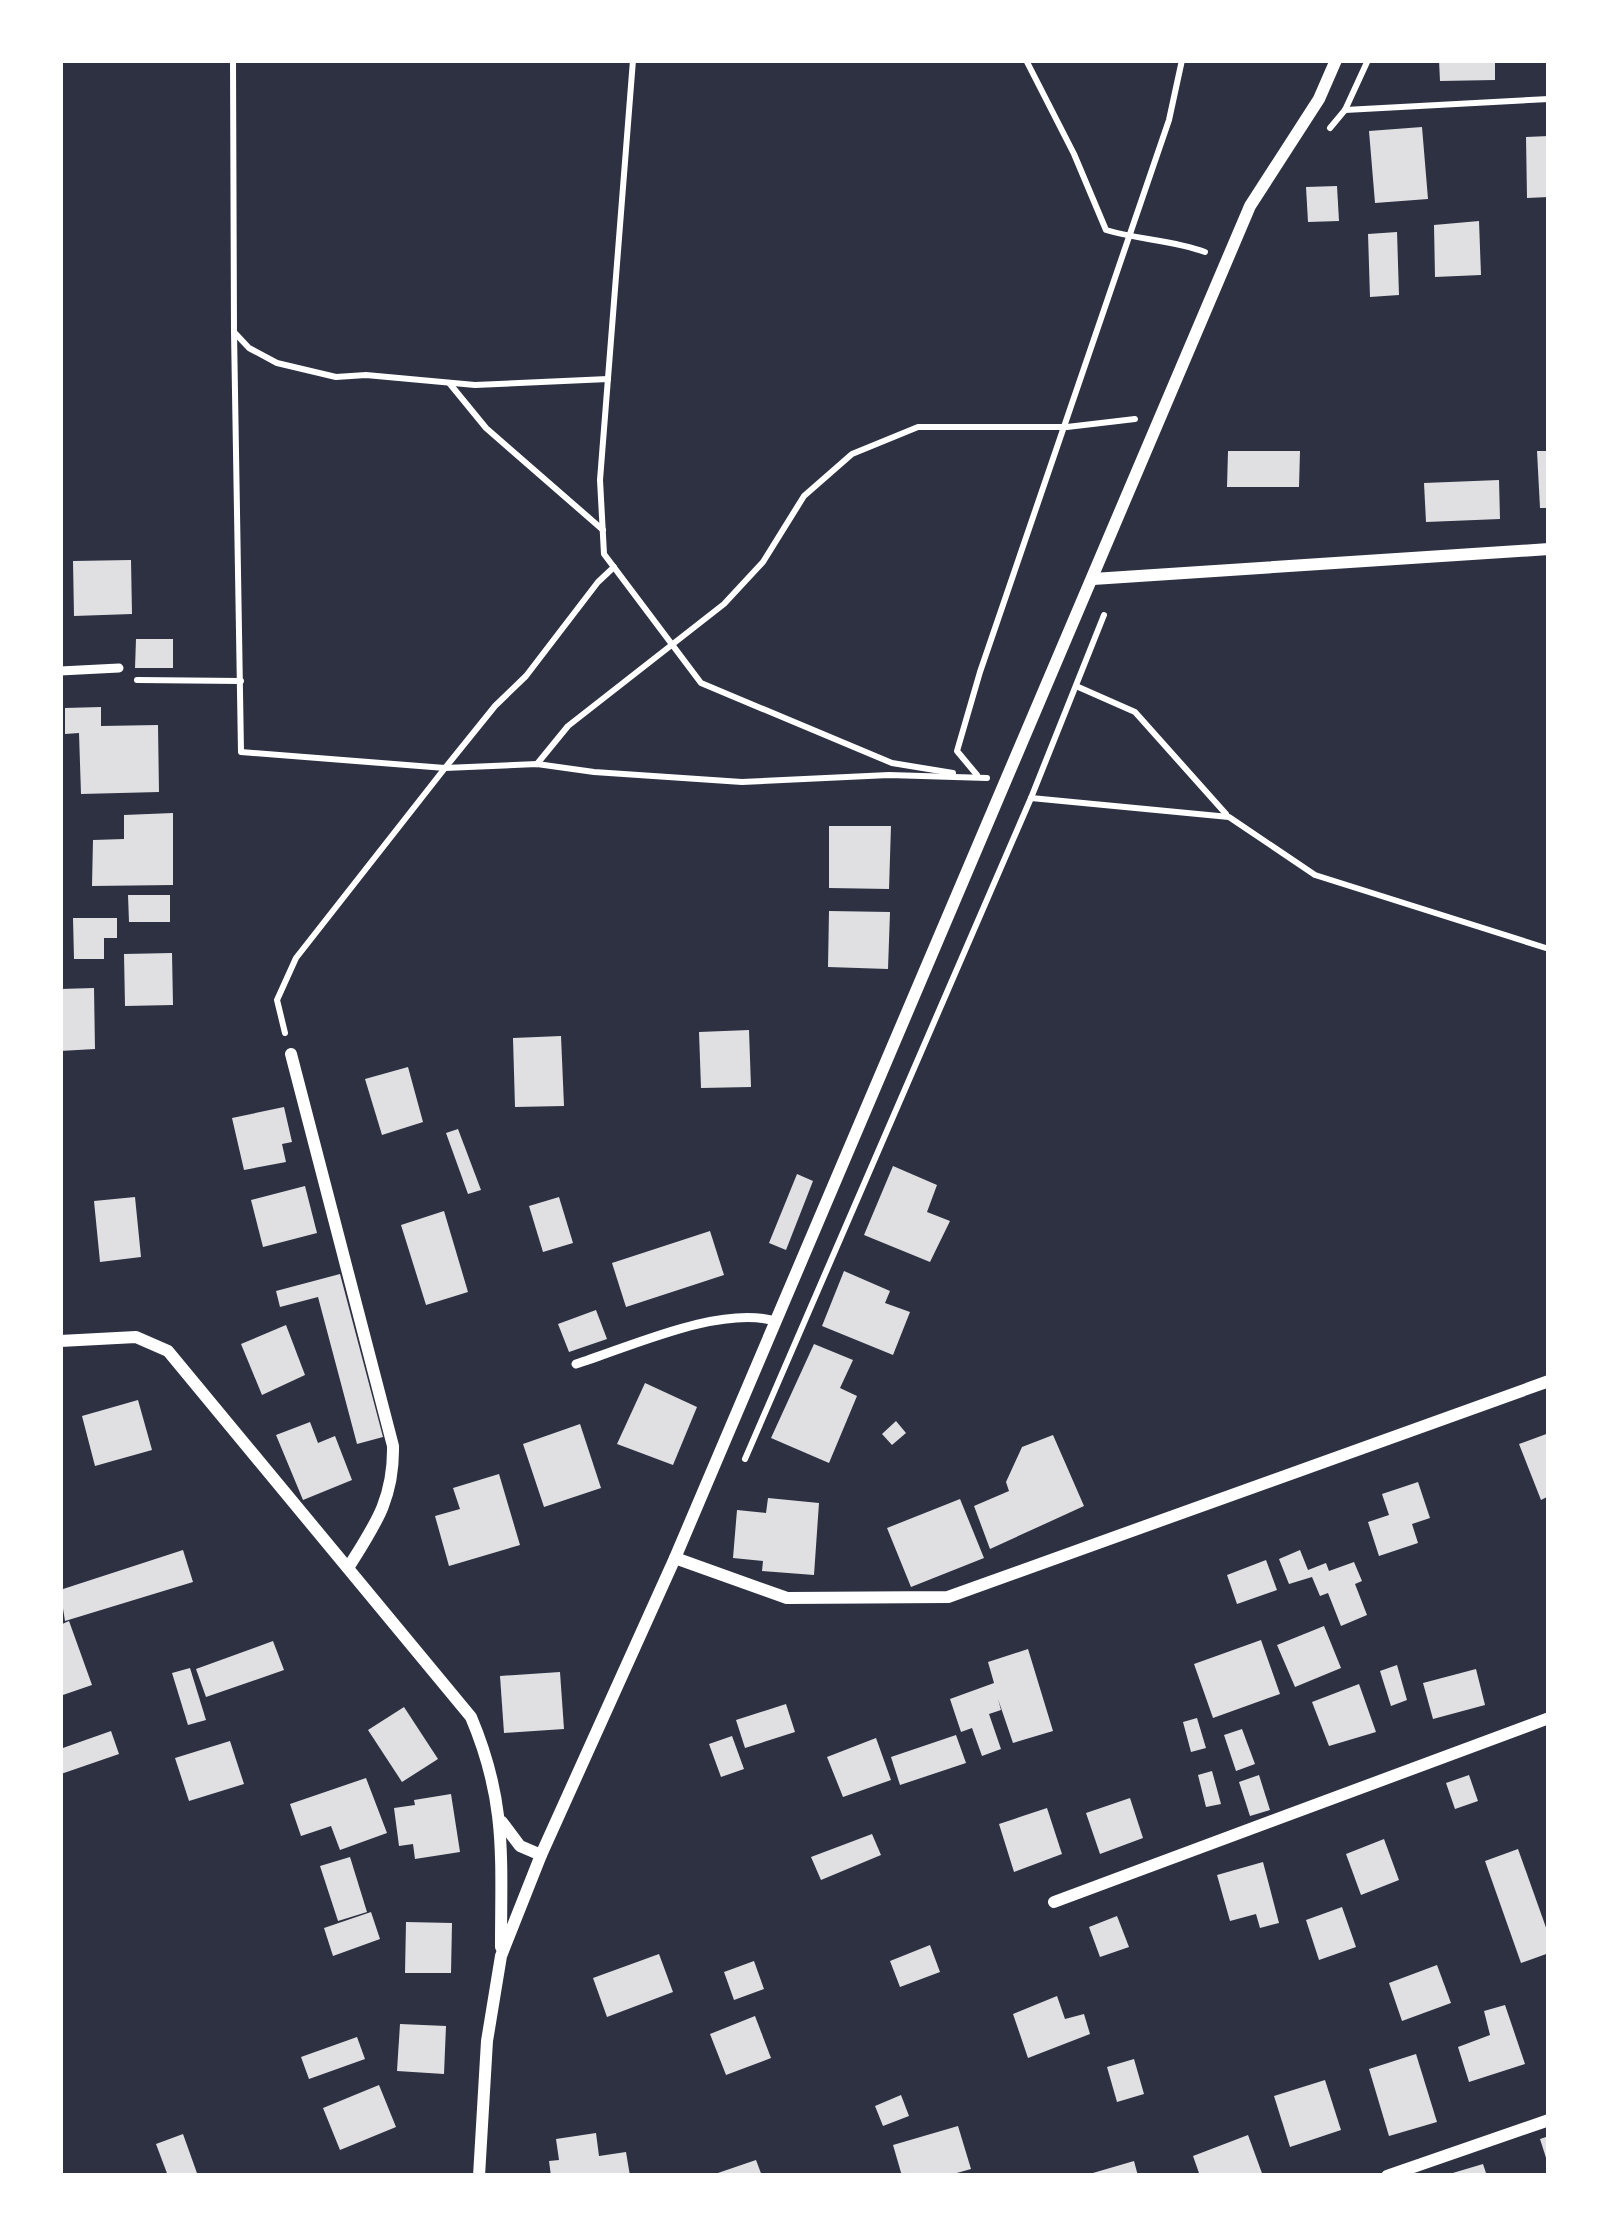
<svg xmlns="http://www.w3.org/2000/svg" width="1609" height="2236" font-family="'Public Sans',sans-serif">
<rect width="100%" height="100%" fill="#2d3142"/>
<g fill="#e0e0e3">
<polygon points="1439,60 1495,60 1495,80 1440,81"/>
<polygon points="1422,127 1428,199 1375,203 1369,131"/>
<polygon points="1549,136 1549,197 1527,198 1526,137"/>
<polygon points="1337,186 1339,221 1308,222 1306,187"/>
<polygon points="1479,221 1481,275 1435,277 1434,225"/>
<polygon points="1397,232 1399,295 1370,297 1368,234"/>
<polygon points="1228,451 1300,451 1299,487 1227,487"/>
<polygon points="1537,451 1549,451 1549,508 1540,508"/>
<polygon points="1499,480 1500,519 1426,522 1424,483"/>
<polygon points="131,560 132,614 74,616 73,561"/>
<polygon points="136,639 173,639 173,668 135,668"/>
<polygon points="101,707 101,726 158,725 159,792 81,794 79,733 65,734 65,708"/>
<polygon points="173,813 173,885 92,886 93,840 124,839 124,815"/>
<polygon points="829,826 891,826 889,889 829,888"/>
<polygon points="128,895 170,895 170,922 129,922"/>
<polygon points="829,911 890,912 888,969 828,967"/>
<polygon points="73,918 117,918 117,938 104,938 104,959 74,959"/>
<polygon points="172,953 173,1005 125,1006 124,954"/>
<polygon points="94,988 95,1049 60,1051 60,989"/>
<polygon points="749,1030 751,1087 701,1088 699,1032"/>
<polygon points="561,1036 564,1106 515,1107 513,1038"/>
<polygon points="408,1067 423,1122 382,1135 365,1079"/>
<polygon points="284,1107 292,1142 282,1144 286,1162 244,1170 232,1118"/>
<polygon points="458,1129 481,1190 468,1194 446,1133"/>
<polygon points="893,1166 937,1185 927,1212 950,1221 930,1262 864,1235"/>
<polygon points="797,1174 813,1181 786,1250 769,1243"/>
<polygon points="305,1186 317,1233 263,1247 251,1200"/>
<polygon points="135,1197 141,1257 100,1262 94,1201"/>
<polygon points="559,1197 573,1243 543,1252 529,1206"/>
<polygon points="444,1211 468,1292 426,1305 401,1225"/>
<polygon points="710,1231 724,1275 626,1307 612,1263"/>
<polygon points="844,1271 890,1291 885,1303 910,1312 893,1355 822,1326"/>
<polygon points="340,1274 383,1437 357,1444 318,1297 280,1307 276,1291"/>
<polygon points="596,1310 607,1339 569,1352 558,1324"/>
<polygon points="286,1325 305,1375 262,1395 241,1344"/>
<polygon points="814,1344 853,1360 840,1388 857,1396 829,1463 771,1438"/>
<polygon points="645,1383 697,1407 673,1465 617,1444"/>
<polygon points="138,1400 152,1450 95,1466 82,1416"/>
<polygon points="896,1421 906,1433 892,1445 882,1434"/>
<polygon points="310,1422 318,1443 335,1436 352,1480 303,1500 276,1435"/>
<polygon points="580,1424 601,1488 544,1507 523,1444"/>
<polygon points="1549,1433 1549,1496 1541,1500 1519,1444"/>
<polygon points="1053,1435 1084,1506 990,1549 974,1506 1009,1491 1006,1482 1022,1447"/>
<polygon points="499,1474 520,1545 449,1566 435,1516 460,1509 453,1488"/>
<polygon points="1418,1482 1430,1518 1412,1524 1418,1543 1379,1556 1368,1522 1389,1515 1382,1494"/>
<polygon points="768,1498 819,1503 814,1575 762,1571 763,1561 733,1558 737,1510 766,1513"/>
<polygon points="960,1499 984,1558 911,1587 887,1528"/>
<polygon points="183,1550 193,1582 65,1621 60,1590"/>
<polygon points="1300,1550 1308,1570 1326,1563 1329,1571 1354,1562 1362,1581 1355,1584 1367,1615 1341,1626 1328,1593 1320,1596 1312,1577 1289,1584 1279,1559"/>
<polygon points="1266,1560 1277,1590 1237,1604 1227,1575"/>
<polygon points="69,1621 92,1685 60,1696 60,1625"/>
<polygon points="1324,1626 1341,1668 1295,1687 1277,1645"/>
<polygon points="1261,1640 1280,1694 1213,1718 1194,1664"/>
<polygon points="273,1641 284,1670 206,1697 196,1669"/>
<polygon points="1028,1649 1053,1731 1013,1743 998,1699 1001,1710 989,1714 1001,1749 982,1756 972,1728 961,1732 950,1699 994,1683 988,1662"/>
<polygon points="1397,1665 1407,1700 1391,1706 1380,1671"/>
<polygon points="190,1668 206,1720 188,1725 172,1673"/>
<polygon points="1476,1669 1485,1705 1433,1719 1423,1683"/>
<polygon points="560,1672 564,1729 504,1733 500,1676"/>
<polygon points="1359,1684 1376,1732 1329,1746 1312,1702"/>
<polygon points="786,1704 795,1732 745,1748 736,1720"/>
<polygon points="404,1707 438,1759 402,1782 368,1730"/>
<polygon points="1197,1718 1206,1748 1191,1752 1183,1722"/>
<polygon points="1242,1729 1255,1764 1236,1771 1224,1735"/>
<polygon points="111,1731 119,1754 61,1774 60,1749"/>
<polygon points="956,1735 966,1763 900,1785 891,1757"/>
<polygon points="732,1736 744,1769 721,1777 709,1744"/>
<polygon points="876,1738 891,1780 843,1797 827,1757"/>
<polygon points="230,1741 244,1784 189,1801 175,1758"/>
<polygon points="1212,1771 1221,1804 1206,1807 1198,1775"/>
<polygon points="1259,1775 1270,1810 1250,1816 1239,1782"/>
<polygon points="1469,1775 1478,1801 1455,1809 1446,1783"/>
<polygon points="366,1778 387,1833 340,1850 331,1826 301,1836 290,1804"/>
<polygon points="451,1794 460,1852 415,1859 413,1844 399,1846 394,1808 415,1805 414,1800"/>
<polygon points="1130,1798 1143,1838 1100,1854 1086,1813"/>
<polygon points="1047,1808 1062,1854 1014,1872 999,1824"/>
<polygon points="872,1834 881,1855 821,1880 811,1857"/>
<polygon points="1384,1839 1399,1880 1361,1895 1346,1854"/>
<polygon points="1518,1849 1549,1936 1549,1953 1521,1963 1485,1861"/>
<polygon points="350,1857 367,1912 338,1921 320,1866"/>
<polygon points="1263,1862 1279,1923 1260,1928 1256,1914 1230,1921 1217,1875"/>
<polygon points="1342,1907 1356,1947 1319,1960 1306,1920"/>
<polygon points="371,1912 380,1939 333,1956 324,1928"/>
<polygon points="1117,1916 1129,1947 1100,1957 1089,1927"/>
<polygon points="406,1922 452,1923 451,1973 405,1973"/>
<polygon points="930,1945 940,1972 900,1987 890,1961"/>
<polygon points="659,1954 673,1992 607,2017 593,1978"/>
<polygon points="754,1961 764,1989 734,2000 724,1972"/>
<polygon points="1437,1965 1451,2003 1402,2021 1389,1983"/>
<polygon points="1057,1996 1065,2019 1084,2014 1090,2034 1028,2058 1013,2014"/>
<polygon points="1505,2005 1525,2064 1469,2082 1458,2047 1490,2035 1484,2011"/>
<polygon points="755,2016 771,2058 726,2075 710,2034"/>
<polygon points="400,2024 446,2026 444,2074 397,2071"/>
<polygon points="357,2037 365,2059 309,2079 301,2057"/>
<polygon points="1416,2054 1437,2122 1389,2136 1369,2069"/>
<polygon points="1134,2059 1144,2094 1117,2102 1107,2067"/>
<polygon points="1325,2080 1341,2130 1290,2147 1274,2096"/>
<polygon points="379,2085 396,2127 340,2150 323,2108"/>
<polygon points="901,2095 909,2116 883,2126 875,2106"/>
<polygon points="958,2126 971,2169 946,2176 902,2176 893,2145"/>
<polygon points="596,2133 599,2156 626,2152 630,2176 551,2176 549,2161 559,2160 556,2139"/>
<polygon points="183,2134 198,2176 168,2176 156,2144"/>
<polygon points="1248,2135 1263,2176 1200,2176 1193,2156"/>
<polygon points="1549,2136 1549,2164 1548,2164 1540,2139"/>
<polygon points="756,2160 762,2176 712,2176 712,2175"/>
<polygon points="1134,2161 1138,2176 1086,2176 1086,2175"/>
<polygon points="1483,2164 1487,2176 1446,2176 1446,2175"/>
</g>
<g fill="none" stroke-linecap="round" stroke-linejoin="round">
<g stroke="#fff" stroke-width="6">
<polyline points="233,60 234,332 249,348 277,363 336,377 366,375 475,385 608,379"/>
<polyline points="633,60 600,480 604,554 701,683 892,763 953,773"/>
<path d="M 1026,60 L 1074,154 L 1106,230 C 1139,240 1173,240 1205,252"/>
<polyline points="1345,110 1549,99"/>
<polyline points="1330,128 1345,110 1368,60"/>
<polyline points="234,332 241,752 445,768 537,764 594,772 742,782 889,775 987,778"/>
<polyline points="450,384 486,428 603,530"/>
<polyline points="137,680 241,681"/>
<polyline points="1076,686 1135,712 1226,814"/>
<polyline points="537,764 568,726 724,604 763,562 804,496 852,454 918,427 1067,427 1135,419"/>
<polyline points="977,775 957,751 980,672 1169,120 1182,60"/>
<polyline points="1031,798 1229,817 1315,875 1549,949"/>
<polyline points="285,1033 277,1000 296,958 445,768 495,706 526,676 598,582 614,567"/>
<polyline points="745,1459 1031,798 1104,615"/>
</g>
<g stroke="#fff" stroke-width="9">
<polyline points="60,671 119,668"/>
<path d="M 576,1364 C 630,1347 720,1305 775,1321"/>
</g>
<g stroke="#fff" stroke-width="12">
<polyline points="1093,579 1549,549"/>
<path d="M 291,1054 L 393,1446 C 394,1499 375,1525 348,1568"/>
<path d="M 60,1341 L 136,1337 L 168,1351 L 471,1717 C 507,1802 501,1857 501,1947"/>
<polyline points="675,1558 787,1598 948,1597 1549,1381"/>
<polyline points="502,1822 520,1846 541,1855"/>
<polyline points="1054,1902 1549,1718"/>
<polyline points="479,2176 487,2041 501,1956 541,1855 675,1558 1250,206 1319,99 1336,60"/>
<polyline points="1387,2176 1549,2120"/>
</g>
</g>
<rect width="1609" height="2236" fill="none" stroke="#ffffff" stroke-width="126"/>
</svg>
